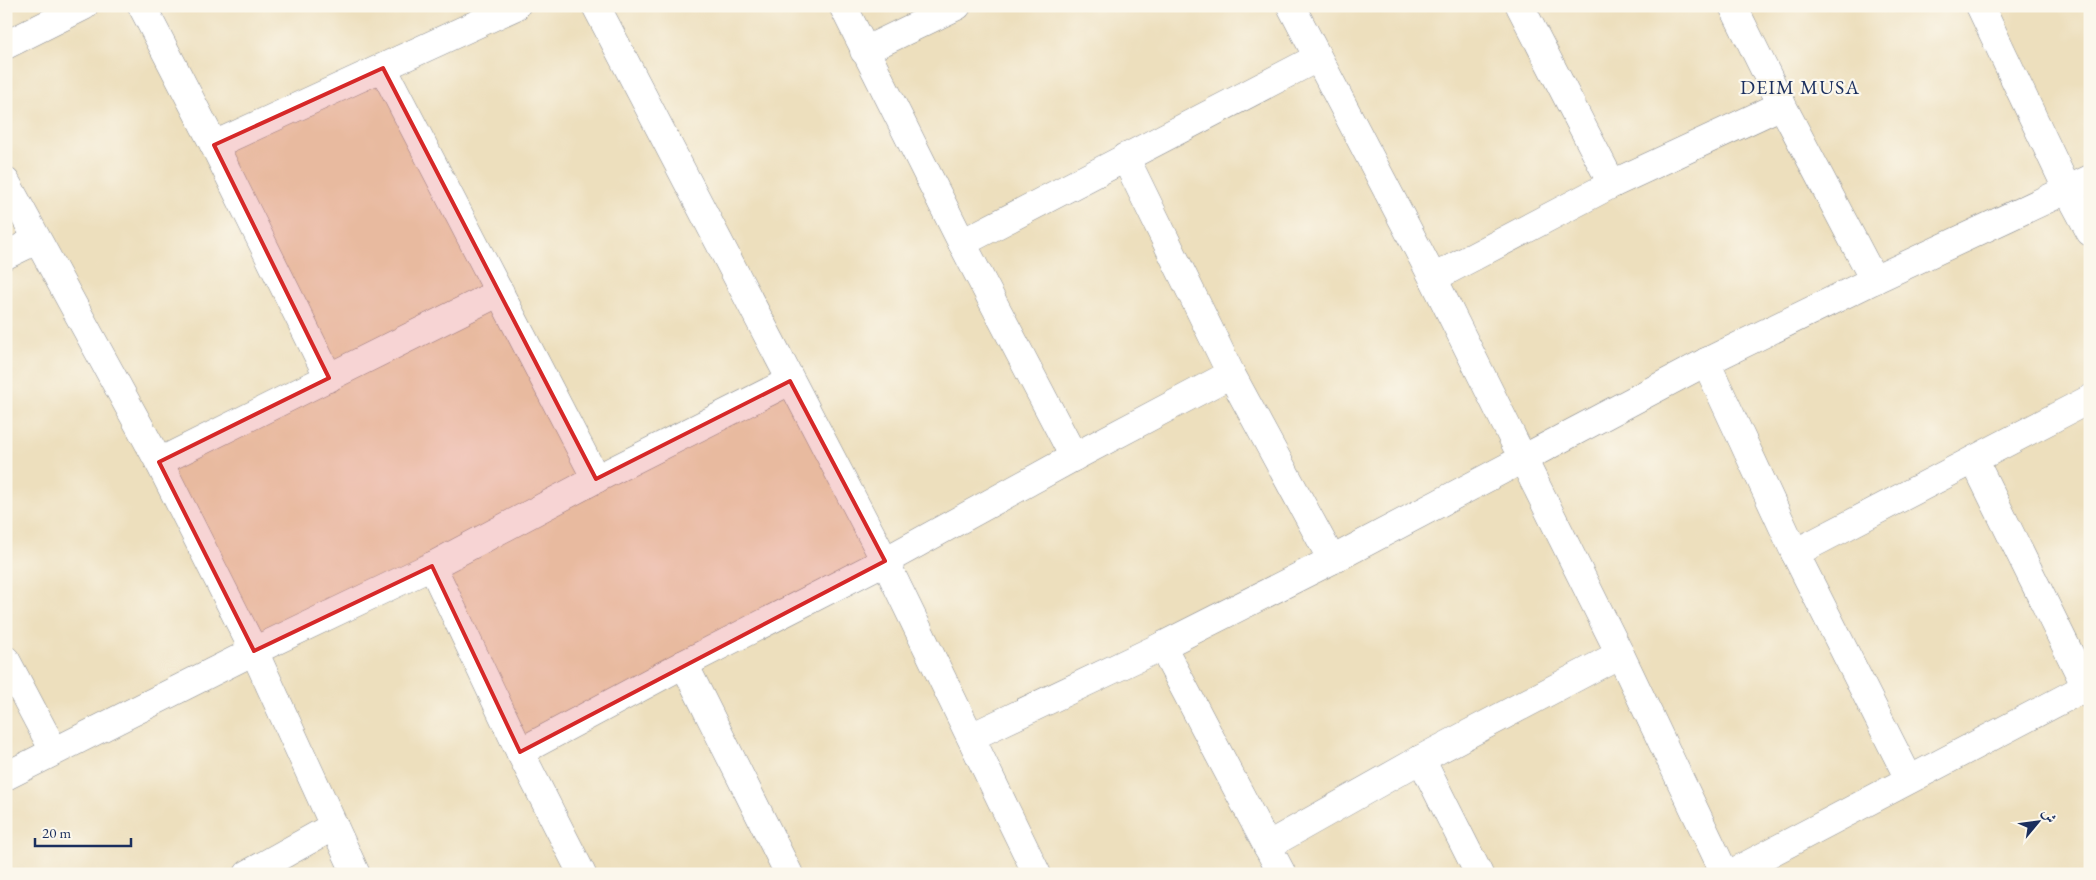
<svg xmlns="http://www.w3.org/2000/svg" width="2096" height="880" font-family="'EB Garamond',Amiri,serif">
<rect width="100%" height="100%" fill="#fbf7ec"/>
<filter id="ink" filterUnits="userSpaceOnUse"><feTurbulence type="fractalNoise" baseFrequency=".02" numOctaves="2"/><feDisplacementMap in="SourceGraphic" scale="10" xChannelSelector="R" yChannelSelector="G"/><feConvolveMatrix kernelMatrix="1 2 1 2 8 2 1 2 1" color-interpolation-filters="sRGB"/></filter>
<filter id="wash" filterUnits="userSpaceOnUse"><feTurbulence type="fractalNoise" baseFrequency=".0096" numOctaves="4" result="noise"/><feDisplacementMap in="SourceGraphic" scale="20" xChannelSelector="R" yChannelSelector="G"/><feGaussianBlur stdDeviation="1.12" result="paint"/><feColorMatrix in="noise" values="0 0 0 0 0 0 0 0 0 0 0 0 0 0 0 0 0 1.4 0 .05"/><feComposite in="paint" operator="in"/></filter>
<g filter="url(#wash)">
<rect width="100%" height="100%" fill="#eddfbd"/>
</g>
<g filter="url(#ink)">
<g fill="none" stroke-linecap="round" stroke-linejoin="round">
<defs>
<g id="minor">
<polyline points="142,6 214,145 329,378"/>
<polyline points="596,6 885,561 1037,874"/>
<polyline points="843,6 962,243 1074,457"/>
<polyline points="1291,6 1433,278 1620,654 1725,874"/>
<polyline points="1520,6 1612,184"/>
<polyline points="1733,6 1782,105 1874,280"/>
<polyline points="1980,6 2068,191 2090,232"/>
<polyline points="6,45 84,6"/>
<polyline points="864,51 957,6"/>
<polyline points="383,68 596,479"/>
<polyline points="214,145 516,6"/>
<polyline points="1125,157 1231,374 1332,560"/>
<polyline points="6,182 159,462 254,651 356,874"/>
<polyline points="962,243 1317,58"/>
<polyline points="6,255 37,240"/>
<polyline points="1433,278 1612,184 1782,105"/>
<polyline points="1706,362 1795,553 1909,779"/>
<polyline points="1974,460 2090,695"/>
<polyline points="159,462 500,292"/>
<polyline points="1795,553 2090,399"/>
<polyline points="432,566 520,752 582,874"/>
<polyline points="1162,646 1282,874"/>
<polyline points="6,660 54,751"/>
<polyline points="684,664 789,874"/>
<polyline points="971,737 1162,646 1332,560 1706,362 1874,280 2090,179"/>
<polyline points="520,752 684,664 885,561 1074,457 1231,374"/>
<polyline points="1421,759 1479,874"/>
<polyline points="6,776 254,651 432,566 596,479 790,381"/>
<polyline points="1267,846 1421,759 1620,654"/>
<polyline points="248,874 334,826"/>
<polyline points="1730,874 2086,687"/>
</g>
</defs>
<use href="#minor" stroke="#84878e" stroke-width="29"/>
<use href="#minor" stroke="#fff" stroke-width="28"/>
</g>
</g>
<path fill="#d62828" fill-opacity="0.2" stroke="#d62828" stroke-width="4" stroke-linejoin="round" d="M 383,68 L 596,479 L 790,381 L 885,561 L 520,752 L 432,566 L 254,651 L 159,462 L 329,378 L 214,145 Z"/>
<g text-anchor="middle" stroke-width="4.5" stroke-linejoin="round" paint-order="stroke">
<g font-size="20" letter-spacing="1" fill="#1b2f5e" stroke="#fbf7ec">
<text x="1800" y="94">DEIM MUSA</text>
</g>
</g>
<rect width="2096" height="880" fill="none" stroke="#fbf7ec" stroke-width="25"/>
<g transform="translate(2038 822) rotate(61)" stroke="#fbf7ec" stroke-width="4" paint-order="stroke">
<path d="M0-4L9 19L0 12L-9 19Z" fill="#1b2f5e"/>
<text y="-8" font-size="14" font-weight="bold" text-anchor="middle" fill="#1b2f5e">ش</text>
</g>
<path d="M35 838v8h96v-8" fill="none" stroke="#1b2f5e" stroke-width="2.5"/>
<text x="42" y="838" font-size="15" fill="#1b2f5e" stroke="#fbf7ec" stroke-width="4" paint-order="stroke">20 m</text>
</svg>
